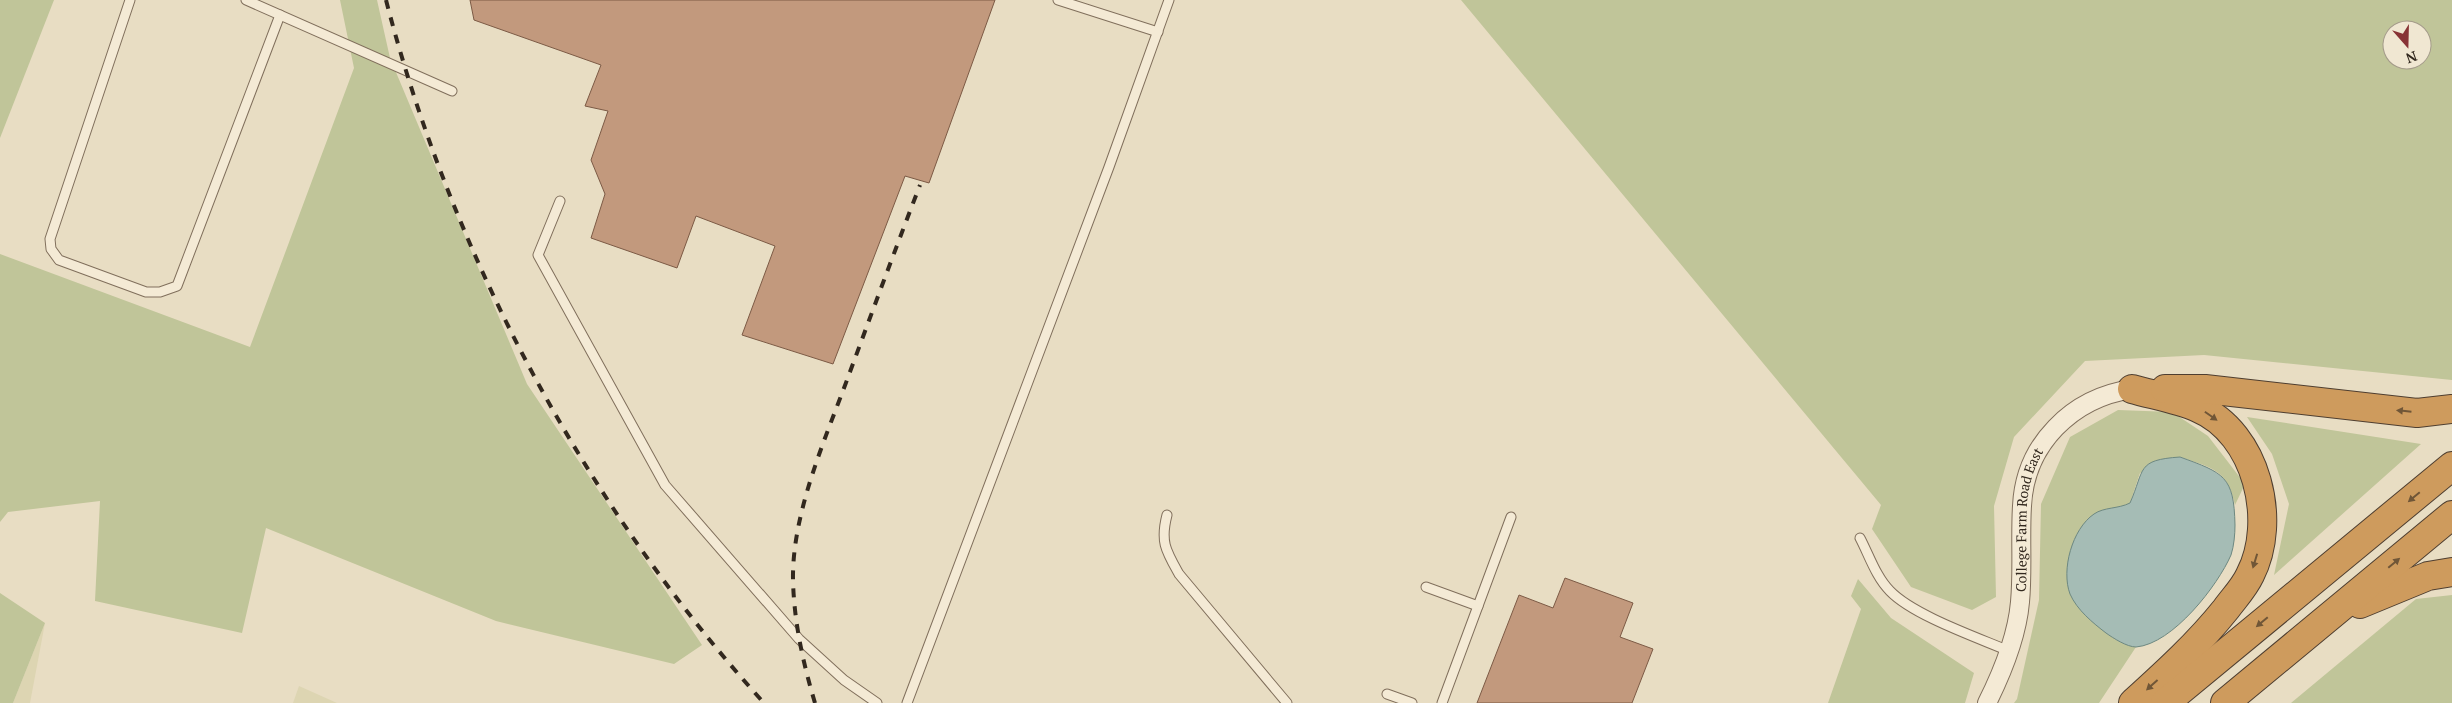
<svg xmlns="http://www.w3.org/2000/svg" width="2452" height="703" font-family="'PT Serif',serif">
<rect width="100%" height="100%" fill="#e8ddc3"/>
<g fill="#ddd5b2">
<polygon points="45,623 30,703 13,703"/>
<polygon points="299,686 337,703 293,703"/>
</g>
<g fill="#c0c599" fill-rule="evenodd">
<polygon points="0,0 54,0 0,138"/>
<polygon points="340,0 377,0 390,58 527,384 702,645 674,664 496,621 266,528 242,633 95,601 100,501 8,512 0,522 0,254 250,347 354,68"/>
<path d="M 1461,0 L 2452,0 L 2452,380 L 2204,355 L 2085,361 L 2014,437 L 1994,506 L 1996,597 L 1972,610 L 1911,587 L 1872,529 L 1881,505 ZM 2392,30 L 2422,30 L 2422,60 L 2392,60 Z"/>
<path d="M 2118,410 L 2172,412 L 2208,436 L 2245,484 L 2235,505 C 2227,469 2212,468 2180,457 L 2140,473 L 2130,503 L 2119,509 L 2104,510 L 2114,639 L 2136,647 L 2099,703 L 2014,703 L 2017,699 L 2039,600 L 2041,504 L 2070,437 Z"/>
<polygon points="2247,417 2421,444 2274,575 2289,504 2272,454"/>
<polygon points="1858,579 1891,618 1974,673 1965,703 1828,703 1861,609 1851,596"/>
<polygon points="0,593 45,623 13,703 0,703"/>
<polygon points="2452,595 2452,703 2291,703 2416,599"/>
</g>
<path fill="#a5bcb5" stroke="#6d8881" d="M 2180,457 C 2224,473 2234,476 2235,525 C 2235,534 2234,546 2231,555 C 2218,585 2173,644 2136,647 C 2127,647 2113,638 2106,633 C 2093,623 2077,610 2070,594 C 2061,570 2072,529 2094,514 C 2104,507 2118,509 2130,503 C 2145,469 2136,460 2180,457 Z"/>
<g fill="#c2997d" stroke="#7c5a45">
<polygon points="470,0 995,0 929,183 905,176 833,364 742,335 775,246 696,216 677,268 591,238 605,194 591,160 608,111 585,106 601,65 474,20"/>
<polygon points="1565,578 1633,603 1620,637 1653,649 1632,703 1477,703 1519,595 1553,608"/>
</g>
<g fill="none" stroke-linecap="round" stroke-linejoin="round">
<defs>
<g id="lane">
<polyline points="130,0 50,239 51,249 59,260 146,292 160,292 177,286 280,15"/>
<polyline points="246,0 452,91"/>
<polyline points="1058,0 1158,32"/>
<polyline points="560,201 538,255 665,485 799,639 844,680 877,703"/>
<path d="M 1167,515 C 1160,542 1166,551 1179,574 L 1287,703"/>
<path d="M 1860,538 C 1869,555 1876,577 1890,591 C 1913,615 1976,637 2009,651"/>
<polyline points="1426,587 1478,606"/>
<polyline points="1387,694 1412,703"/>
<polyline points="907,703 1109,167 1169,0"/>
<polyline points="1442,703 1511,517"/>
</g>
<g id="street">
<path id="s1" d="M 1987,703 C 2003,671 2017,637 2020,602 C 2023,570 2020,538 2022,506 C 2025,444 2072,398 2132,389"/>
</g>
<g id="highway">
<path d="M 2132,389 C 2153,395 2178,399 2198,408 C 2257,433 2278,521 2250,575 C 2244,588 2234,598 2226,609 C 2198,644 2166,673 2133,703"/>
<polyline points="2165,389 2205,389 2417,413 2452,409"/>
<polyline points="2360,604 2428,576 2452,572"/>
<polyline points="2165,703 2452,466"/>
<polyline points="2225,703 2452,515"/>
</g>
</defs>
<use href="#lane" stroke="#806f5c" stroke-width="11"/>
<use href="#street" stroke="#806f5c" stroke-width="20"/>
<use href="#highway" stroke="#4e3e30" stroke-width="30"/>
<use href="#lane" stroke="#f4ead5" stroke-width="9"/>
<use href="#street" stroke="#f4ead5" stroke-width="18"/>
<use href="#highway" stroke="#ce9b5d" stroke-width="28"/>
<g stroke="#32281e" stroke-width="4" stroke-dasharray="9 9" stroke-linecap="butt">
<path d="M 386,0 C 452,256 586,507 764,703"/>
<path d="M 815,703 C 803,663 794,622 793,580 C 792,514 824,442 847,380 C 871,315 895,250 920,185"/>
</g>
</g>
<defs><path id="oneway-solid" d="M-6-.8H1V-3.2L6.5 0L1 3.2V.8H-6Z" transform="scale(1.25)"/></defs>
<g fill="#705637">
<use href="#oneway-solid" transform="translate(2404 411) rotate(-174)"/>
<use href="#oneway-solid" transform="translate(2211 416) rotate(35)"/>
<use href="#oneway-solid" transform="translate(2414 497) rotate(140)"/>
<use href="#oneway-solid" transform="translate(2255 561) rotate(107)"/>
<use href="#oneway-solid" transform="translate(2394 563) rotate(-40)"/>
<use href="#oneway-solid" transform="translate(2262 622) rotate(140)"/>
<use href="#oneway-solid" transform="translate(2152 685) rotate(138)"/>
</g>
<g text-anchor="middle" stroke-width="5" stroke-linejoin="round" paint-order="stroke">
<g font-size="14" fill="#32281e" stroke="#f0e7d2">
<text dy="5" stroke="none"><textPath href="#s1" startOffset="190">College Farm Road East</textPath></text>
</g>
</g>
<g transform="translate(2407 45) rotate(160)"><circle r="24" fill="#f0e7d2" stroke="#a49b8a"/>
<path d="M0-4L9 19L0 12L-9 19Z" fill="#883335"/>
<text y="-8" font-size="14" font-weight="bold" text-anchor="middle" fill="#32281e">N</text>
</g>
</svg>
